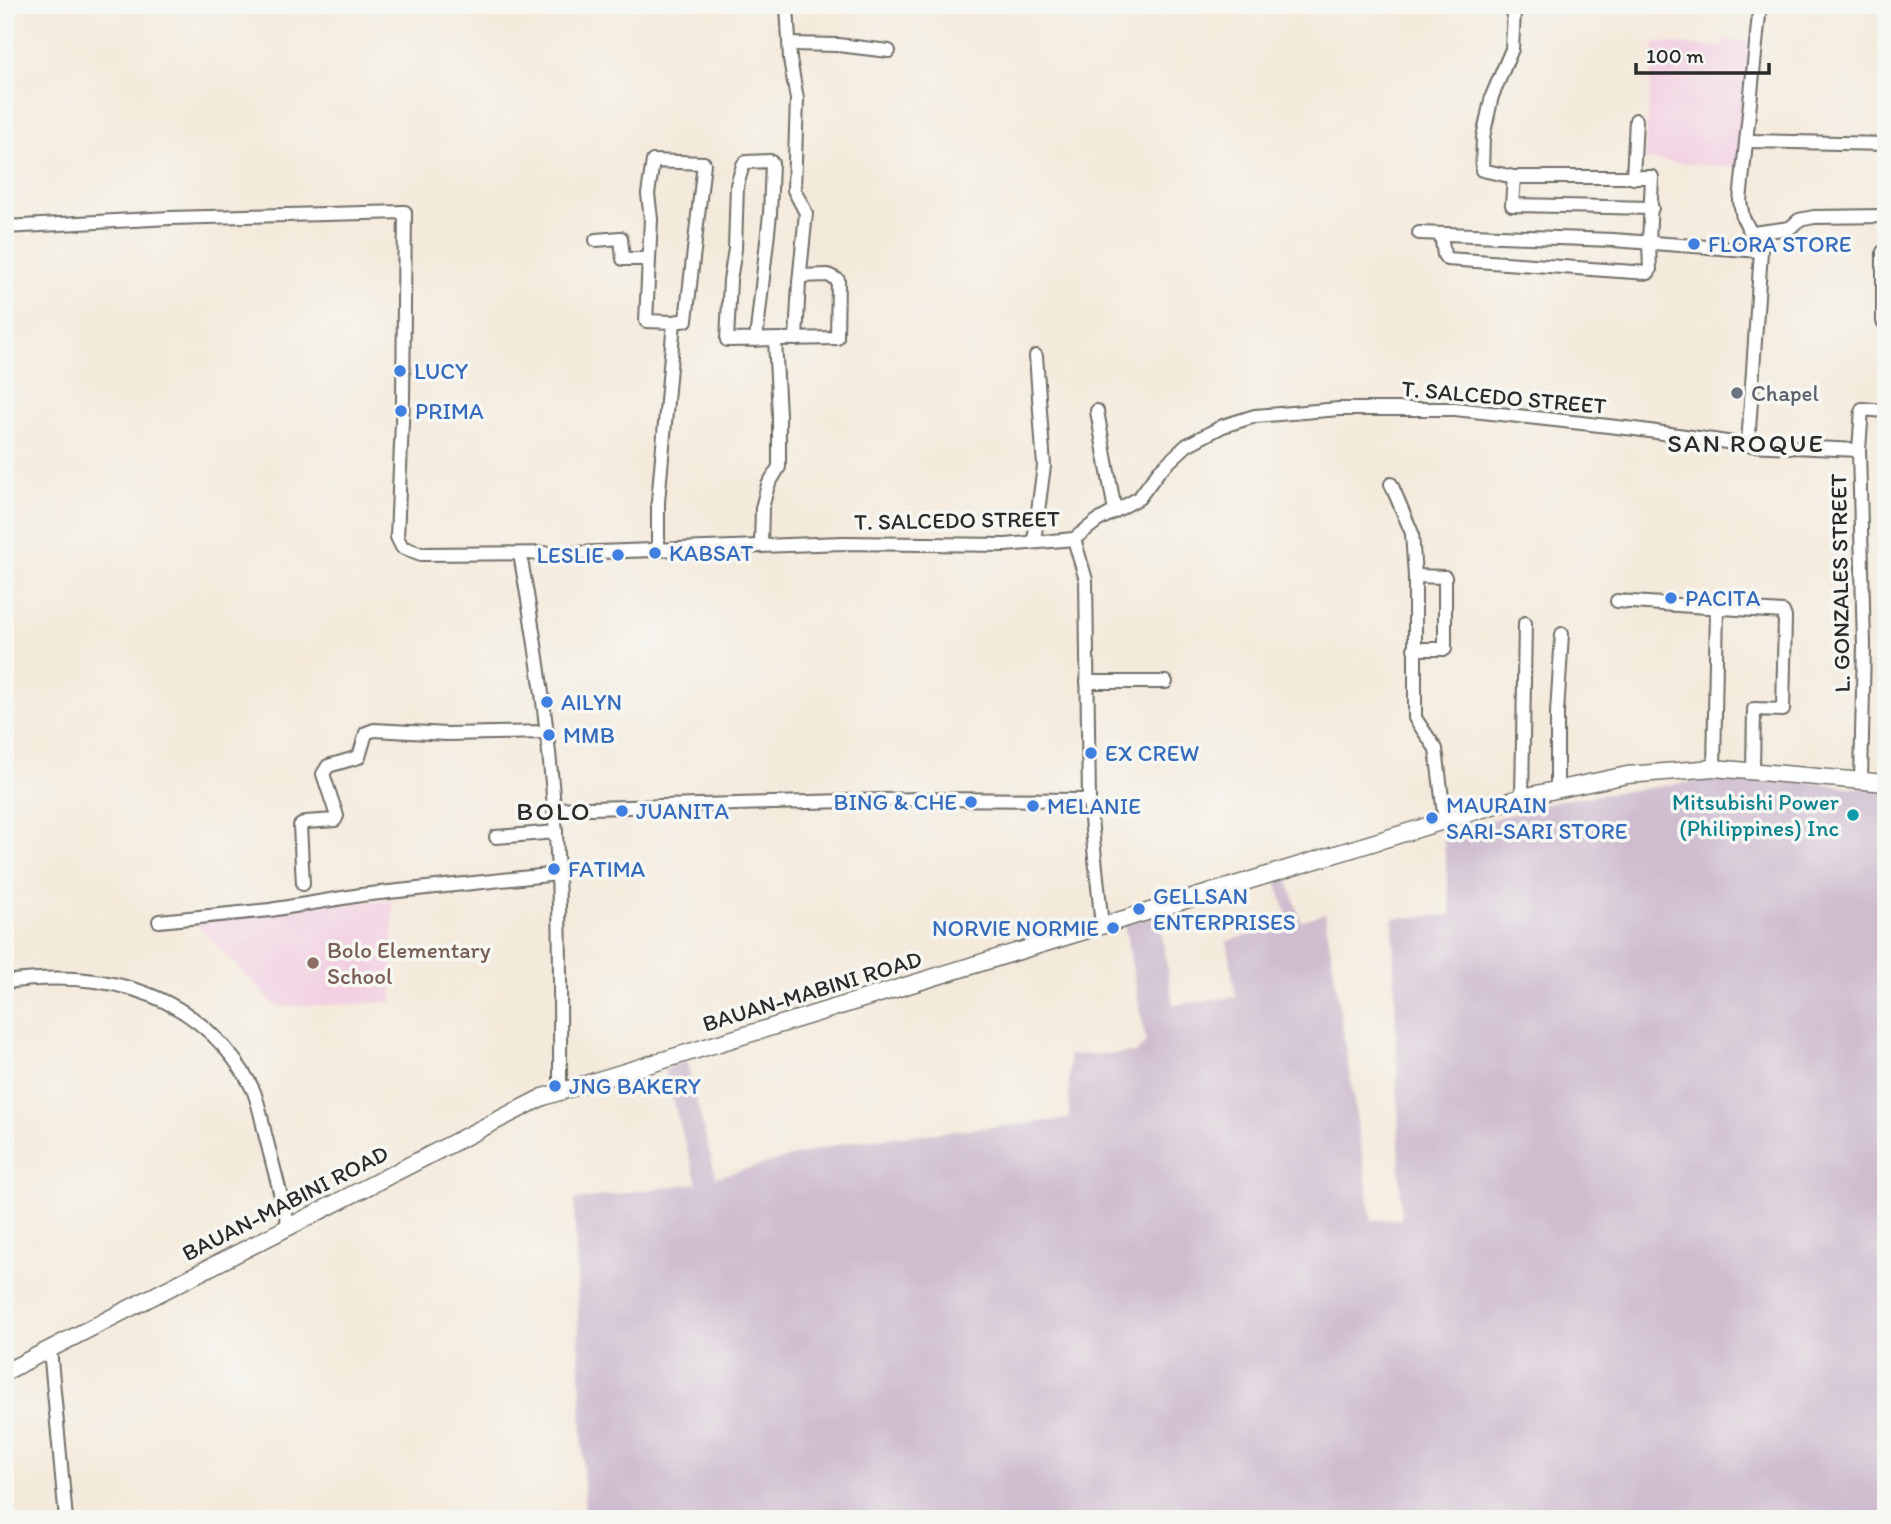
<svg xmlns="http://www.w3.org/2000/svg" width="1891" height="1524" font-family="Itim,sans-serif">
<rect width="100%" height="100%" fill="#f6f6f2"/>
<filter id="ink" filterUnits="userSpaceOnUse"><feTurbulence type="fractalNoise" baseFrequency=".0143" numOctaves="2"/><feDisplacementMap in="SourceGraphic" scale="14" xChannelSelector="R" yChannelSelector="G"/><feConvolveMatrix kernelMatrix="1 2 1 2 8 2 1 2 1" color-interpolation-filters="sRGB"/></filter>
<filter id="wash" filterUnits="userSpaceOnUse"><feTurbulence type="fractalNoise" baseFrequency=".00686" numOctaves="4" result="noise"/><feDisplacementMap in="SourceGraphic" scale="28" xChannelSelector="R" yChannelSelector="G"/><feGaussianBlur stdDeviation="1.57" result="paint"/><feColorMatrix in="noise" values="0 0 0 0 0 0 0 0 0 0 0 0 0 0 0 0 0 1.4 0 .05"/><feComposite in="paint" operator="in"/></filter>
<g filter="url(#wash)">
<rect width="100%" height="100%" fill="#f4eadb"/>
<g fill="#f2cfe1">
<polygon points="1723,40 1751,42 1741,168 1644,160 1654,42 1722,48"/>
<polygon points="393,901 392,1002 277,1007 196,923 291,905"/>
</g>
<polygon fill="#cfbdcf" points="1707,780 1803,782 1886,791 1886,1519 585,1519 574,1200 697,1183 664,1070 686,1060 716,1177 848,1142 1069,1119 1069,1055 1136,1053 1146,1042 1124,923 1159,915 1173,1005 1236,997 1227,941 1290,924 1274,875 1285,872 1301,921 1325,913 1372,1220 1401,1219 1393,918 1451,915 1443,834 1560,800"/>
</g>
<g filter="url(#ink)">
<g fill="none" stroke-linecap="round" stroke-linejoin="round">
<defs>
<g id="minor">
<polyline points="787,5 790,59 797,99 794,190 806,213 799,282 796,339"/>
<polyline points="790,44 838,45 889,51"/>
<polyline points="1748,141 1886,144"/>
<polyline points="1514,177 1512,205 1652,208"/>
<polyline points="1633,178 1636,120"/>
<polyline points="5,227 170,218 405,212 403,399 397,537 402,547 421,554 572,553 843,543 1005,545 1074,539 1097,521 1139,498 1159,471 1187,445 1223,426 1255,416 1339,409 1455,409 1635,429 1748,445 1859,450"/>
<polyline points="1419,233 1613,240 1761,251"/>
<polyline points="1752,233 1790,228 1799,220 1814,217 1886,216"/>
<polyline points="1441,234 1444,255 1447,259 1648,273 1650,270 1649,243 1652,177 1514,177 1482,170 1483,137 1492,96 1512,49 1514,12 1505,5"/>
<polyline points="596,240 621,238 623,259 649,259"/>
<polyline points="1886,252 1883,252 1883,321 1886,322"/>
<polyline points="756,340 770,214 772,163 770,161 746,162 743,165 737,185 735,249 730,280 727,340 837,338 838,280 828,275 800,276"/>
<polyline points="1097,411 1115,511"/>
<polyline points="1748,445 1761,251 1743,218 1740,201 1760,5"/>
<polyline points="1391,484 1412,533 1415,576 1415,718 1436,749 1445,822"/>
<polyline points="1074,539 1086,580 1089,800 1102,926"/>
<polyline points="1034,541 1044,466 1036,356"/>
<polyline points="761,546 762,508 768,485 779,467 779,415 775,340"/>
<polyline points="658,551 658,502 674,322 686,320 704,163 653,161 648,194 651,219 646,321 674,322"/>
<path d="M 520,554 C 539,659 554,767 558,875 C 561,947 560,1020 560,1092"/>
<polyline points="1617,601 1783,612 1785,617 1783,710 1754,709 1753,770"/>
<polyline points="1414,649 1445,649 1445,577 1415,576"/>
<polyline points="1087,682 1166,682"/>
<polyline points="1714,768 1717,606"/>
<polyline points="1861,780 1864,646 1859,450 1862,409 1886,411"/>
<polyline points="1557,789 1557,713 1562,634"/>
<polyline points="1522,797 1525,623"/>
<polyline points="554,809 920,799 1089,800"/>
<polyline points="496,837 556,832"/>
<polyline points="303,884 300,826 306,822 335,820 337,816 323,774 328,766 359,757 366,733 374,730 447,734 546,732"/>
<polyline points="159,921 270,910 361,895 558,874"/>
<path d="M 5,982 C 88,971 168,983 225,1048 C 236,1061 247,1076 254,1092 C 259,1105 262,1120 265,1134 C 273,1165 281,1196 289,1227"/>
<polyline points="50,1349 66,1519"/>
</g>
<polyline id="major" points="5,1372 543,1097 1522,797 1627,775 1714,768 1886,783"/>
</defs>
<use href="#minor" stroke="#716e69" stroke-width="16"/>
<use href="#major" stroke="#716e69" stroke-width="19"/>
<use href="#minor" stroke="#fff" stroke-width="12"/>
<use href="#major" stroke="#fff" stroke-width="16"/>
</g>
</g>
<g fill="#3f7fe0" stroke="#f6f6f2" stroke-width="2.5">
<circle cx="1694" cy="244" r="7"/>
<circle cx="400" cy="371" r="7"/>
<circle cx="401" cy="411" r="7"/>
<circle cx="655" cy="553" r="7"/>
<circle cx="618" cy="555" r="7"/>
<circle cx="1671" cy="598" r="7"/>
<circle cx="547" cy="702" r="7"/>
<circle cx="549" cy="735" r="7"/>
<circle cx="1091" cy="753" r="7"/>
<circle cx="971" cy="802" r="7"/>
<circle cx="1033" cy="806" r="7"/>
<circle cx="622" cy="811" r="7"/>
<circle cx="1432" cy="818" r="7"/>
<circle cx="554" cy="869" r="7"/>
<circle cx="1139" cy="909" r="7"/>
<circle cx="1113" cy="928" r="7"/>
<circle cx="555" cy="1086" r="7"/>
</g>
<circle fill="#6b7280" stroke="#f6f6f2" stroke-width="2.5" cx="1737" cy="393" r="7"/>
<circle fill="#0f9aa8" stroke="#f6f6f2" stroke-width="2.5" cx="1853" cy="815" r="7"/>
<circle fill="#8d6e63" stroke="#f6f6f2" stroke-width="2.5" cx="313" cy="963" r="7"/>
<g text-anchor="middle" stroke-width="7" stroke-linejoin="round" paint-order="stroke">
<g font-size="23" fill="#366cbe" stroke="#f6f6f2" text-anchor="start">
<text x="1708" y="252">FLORA STORE</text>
<text x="414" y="379">LUCY</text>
<text x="415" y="419">PRIMA</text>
<text x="669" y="561">KABSAT</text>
<text x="604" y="563" text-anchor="end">LESLIE</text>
<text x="1685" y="606">PACITA</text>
<text x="561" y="710">AILYN</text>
<text x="563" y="743">MMB</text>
<text x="1105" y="761">EX CREW</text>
<text x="957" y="810" text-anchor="end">BING &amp; CHE</text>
<text x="1446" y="813">MAURAIN<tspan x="1446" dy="26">SARI-SARI STORE</tspan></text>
<text x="1047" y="814">MELANIE</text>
<text x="636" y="819">JUANITA</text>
<text x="568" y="877">FATIMA</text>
<text x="1153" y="904">GELLSAN<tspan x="1153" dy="26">ENTERPRISES</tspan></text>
<text x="1099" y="936" text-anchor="end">NORVIE NORMIE</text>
<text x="569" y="1094">JNG BAKERY</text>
</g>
<g font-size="23" fill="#5b616d" stroke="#f6f6f2" text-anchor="start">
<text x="1751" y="401">Chapel</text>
</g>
<g font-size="23" fill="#2b2b2b" stroke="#f6f6f2">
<text transform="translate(1504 397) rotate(5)" y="8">T. SALCEDO STREET</text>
<text transform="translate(957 520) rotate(-1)" y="8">T. SALCEDO STREET</text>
<text transform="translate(1840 583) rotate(-91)" y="8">L. GONZALES STREET</text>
<text transform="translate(812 991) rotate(-17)" y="8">BAUAN-MABINI ROAD</text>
<text transform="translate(285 1203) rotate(-27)" y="8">BAUAN-MABINI ROAD</text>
</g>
<g font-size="23" fill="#0d838f" stroke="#f6f6f2" text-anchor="end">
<text x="1839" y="810">Mitsubishi Power<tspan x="1839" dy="26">(Philippines) Inc</tspan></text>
</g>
<g font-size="23" fill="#785e54" stroke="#f6f6f2" text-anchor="start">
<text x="327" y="958">Bolo Elementary<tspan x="327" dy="26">School</tspan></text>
</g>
<g font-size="26" letter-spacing="2" fill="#2b2b2b" stroke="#f6f6f2">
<text x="1746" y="452">SAN ROQUE</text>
<text x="554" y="820">BOLO</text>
</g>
</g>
<rect width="1891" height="1524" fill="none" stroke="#f6f6f2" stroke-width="28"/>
<path d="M1636 63v10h133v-10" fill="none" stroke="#2b2b2b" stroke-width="3.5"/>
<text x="1646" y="63" font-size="21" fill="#2b2b2b" stroke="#f6f6f2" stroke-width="5" paint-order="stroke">100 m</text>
</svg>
